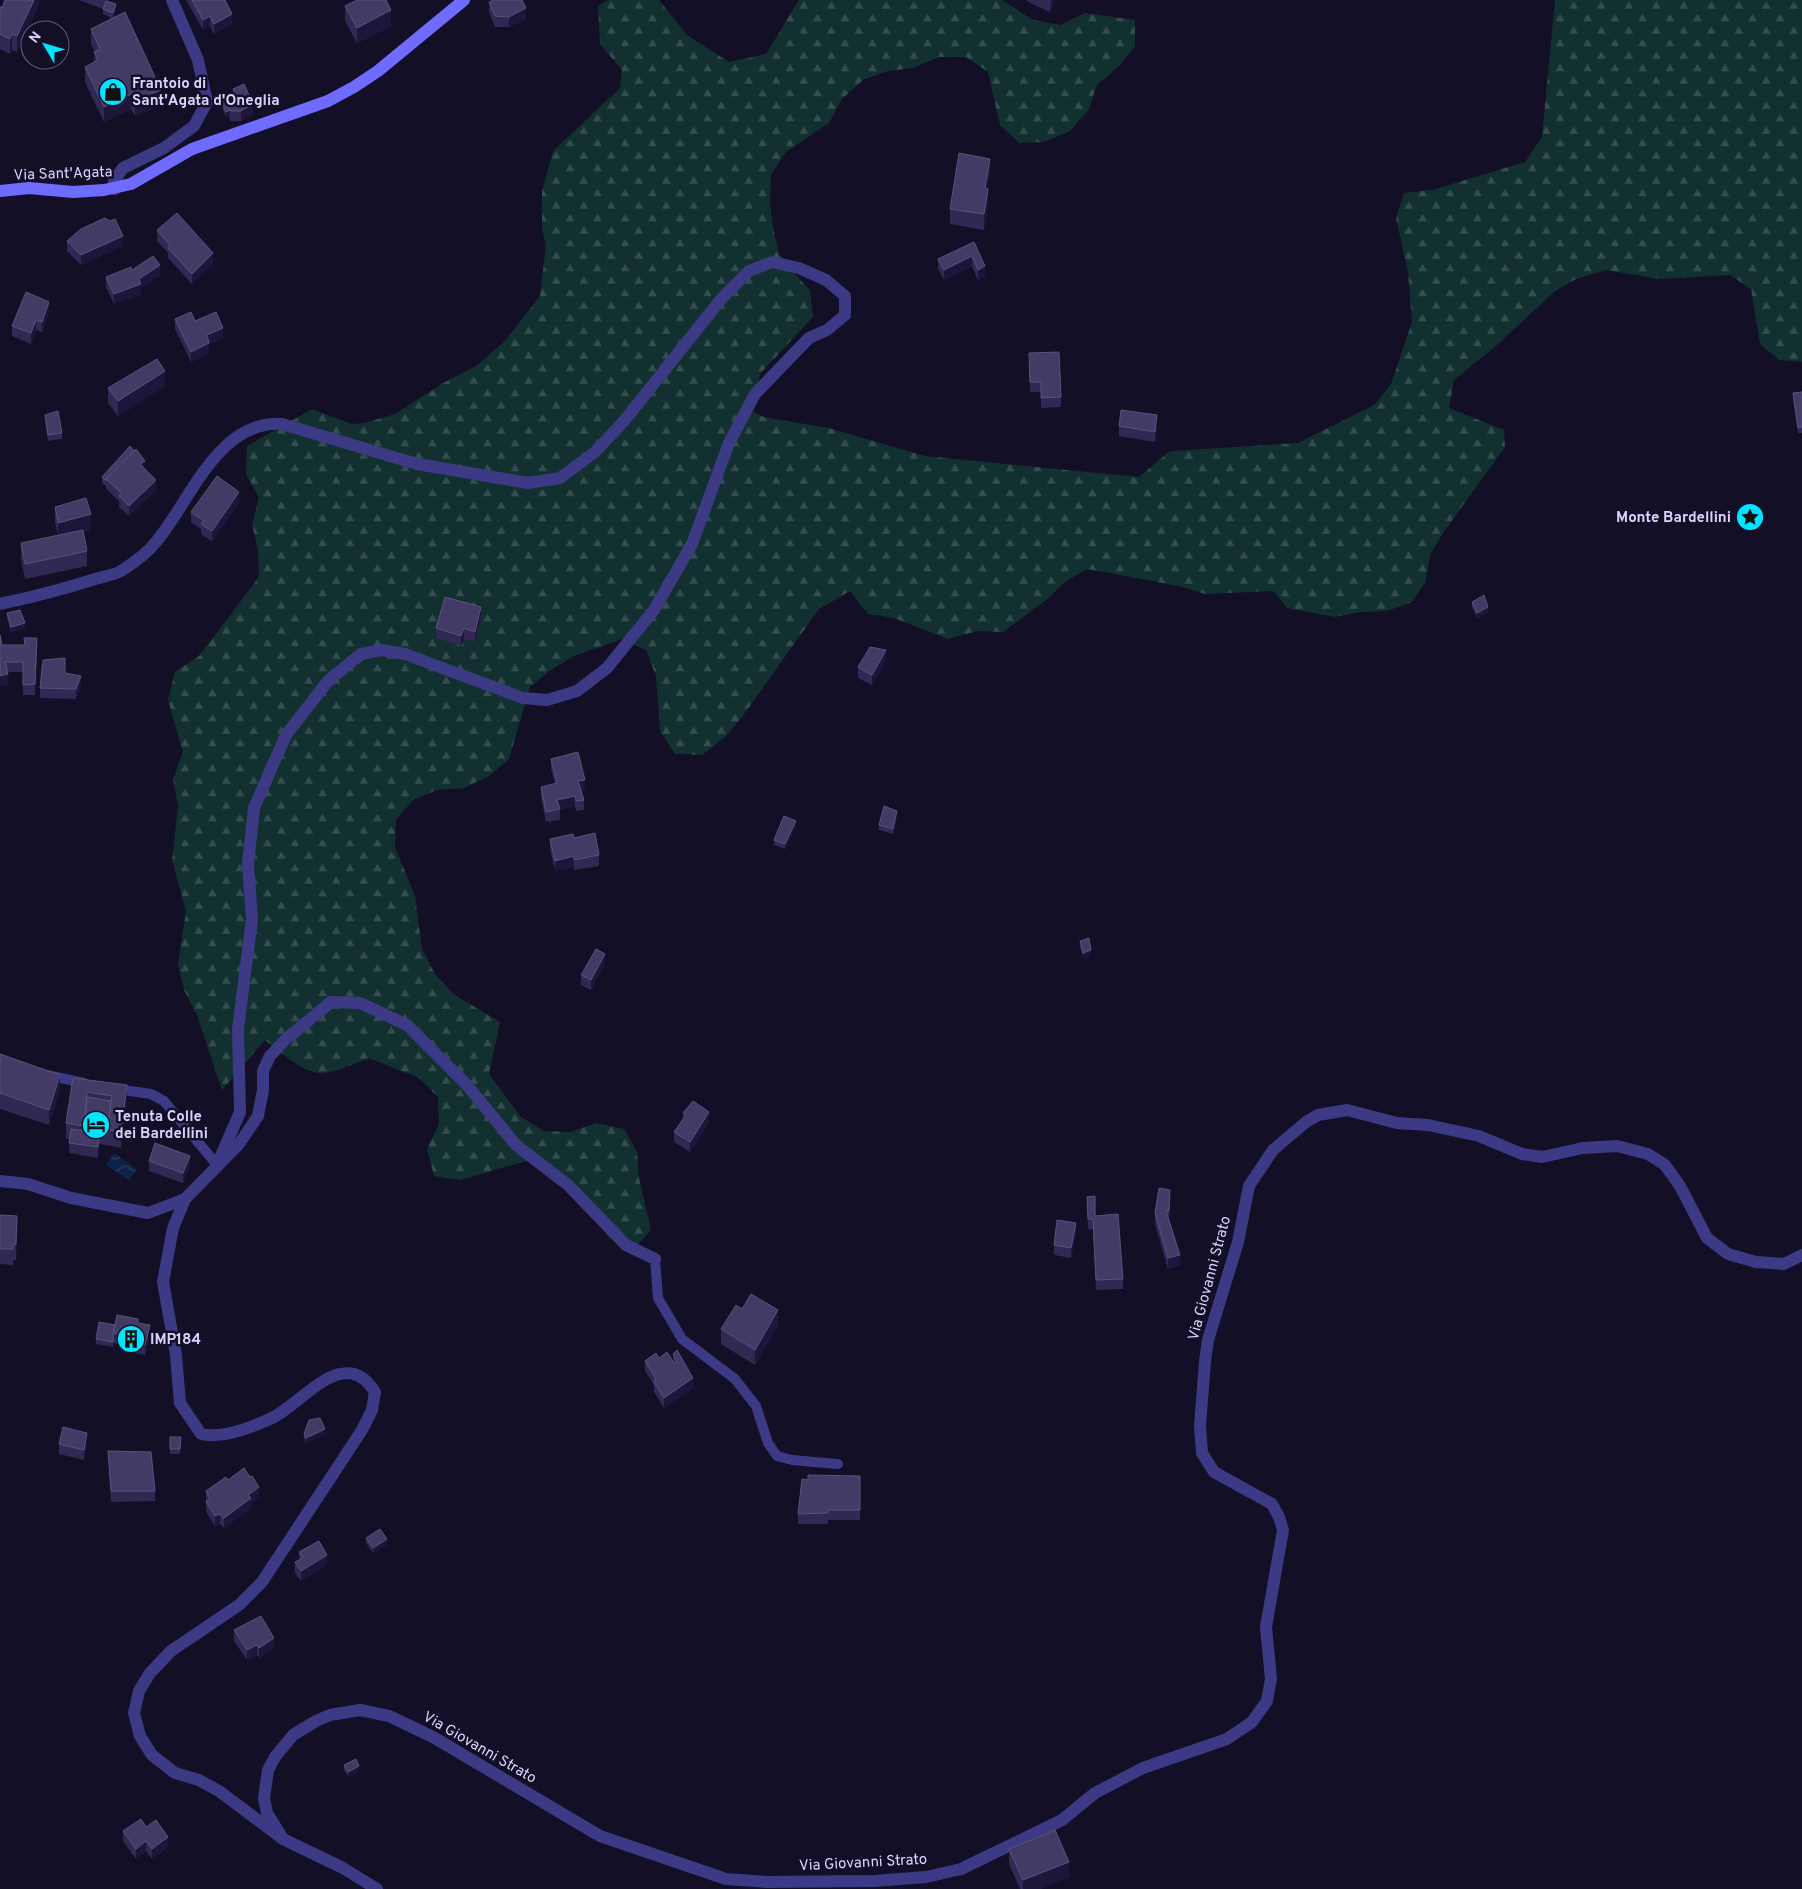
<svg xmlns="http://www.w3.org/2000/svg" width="1802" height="1889" font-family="Overpass,sans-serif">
<defs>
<pattern id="forest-firs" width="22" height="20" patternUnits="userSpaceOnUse" patternTransform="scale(1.25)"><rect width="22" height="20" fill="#12302f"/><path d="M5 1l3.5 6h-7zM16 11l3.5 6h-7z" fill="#344d4e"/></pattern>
<pattern id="water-waves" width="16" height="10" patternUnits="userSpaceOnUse" patternTransform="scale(1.25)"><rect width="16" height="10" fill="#0c2248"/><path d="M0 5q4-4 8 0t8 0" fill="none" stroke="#2f4163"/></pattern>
</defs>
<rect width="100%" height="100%" fill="#130f26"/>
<path fill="url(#forest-firs)" d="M 608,0 L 659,0 L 687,35 L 729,62 L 766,54 L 799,0 L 1002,0 L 1033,20 L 1061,25 L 1085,13 L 1135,20 L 1135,47 L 1118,67 L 1097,85 L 1088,111 L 1070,131 L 1044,142 L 1019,143 L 1000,125 L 988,72 L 966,57 L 939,57 L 913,68 L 888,71 L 863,80 L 842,99 L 829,123 L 785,153 L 771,175 L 770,201 L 773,228 L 779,254 L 810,291 L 813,317 L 760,374 L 754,412 L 764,417 L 828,428 L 925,456 L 1139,477 L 1170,451 L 1298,443 L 1374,405 L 1391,384 L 1412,322 L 1408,272 L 1396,218 L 1404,193 L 1432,190 L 1525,162 L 1542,137 L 1555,0 L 1802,0 L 1802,362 L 1779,360 L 1760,344 L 1751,289 L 1730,275 L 1660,279 L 1606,270 L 1576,279 L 1554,292 L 1497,345 L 1454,380 L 1449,408 L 1504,430 L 1505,447 L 1443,533 L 1430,555 L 1426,581 L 1412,602 L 1387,611 L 1360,612 L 1335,617 L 1287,608 L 1273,591 L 1205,594 L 1179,586 L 1087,569 L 1065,582 L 1046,600 L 1003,632 L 978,631 L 948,639 L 894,618 L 868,614 L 850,591 L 819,609 L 742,717 L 725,737 L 702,755 L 675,754 L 660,731 L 656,676 L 646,650 L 622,639 L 574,656 L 551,670 L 530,687 L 509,759 L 489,776 L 464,788 L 437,790 L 413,800 L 396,820 L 395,847 L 415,896 L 422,949 L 435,974 L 453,994 L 500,1022 L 489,1074 L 521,1117 L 544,1131 L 570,1132 L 596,1123 L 624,1129 L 637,1152 L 639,1178 L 651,1230 L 634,1249 L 610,1239 L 577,1195 L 541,1157 L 460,1180 L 434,1176 L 427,1149 L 439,1124 L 438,1097 L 419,1078 L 369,1058 C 357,1063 332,1074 319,1073 C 301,1071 279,1051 265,1040 L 222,1090 L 197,1015 L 184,990 L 178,964 L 186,911 L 172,860 L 178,806 L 173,779 L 183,752 L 168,700 L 175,672 L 199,656 L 259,577 L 258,550 L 252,524 L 259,498 L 246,474 L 247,446 L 312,409 L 352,424 L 365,423 L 395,414 L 445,382 L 476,366 L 504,342 L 540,296 L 546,245 L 542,229 L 542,191 L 553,151 L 620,88 L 622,70 L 600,44 L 598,6 Z"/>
<polygon fill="url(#water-waves)" points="114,1153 137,1169 129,1180 106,1165"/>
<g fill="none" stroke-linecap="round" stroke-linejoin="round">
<g stroke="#3d3a85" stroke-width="10">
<polyline points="47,1075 84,1083"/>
<polyline points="116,1089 151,1094 164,1101 217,1165"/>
<polyline points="655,1259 658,1298 682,1339 735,1379 756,1406 768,1443 777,1456 792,1460 838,1464"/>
</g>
<g stroke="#3d3a85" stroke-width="12">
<polyline points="115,189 114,181 123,168 164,148 194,126 207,102 198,60 172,0"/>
<path d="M 0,604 C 33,597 64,589 95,579 C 104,576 117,575 124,569 C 135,562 148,552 156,542 C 191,500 218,420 282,424 L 417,464 L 528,483 L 560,478 L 595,452 L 624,421 L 722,298 L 749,271 L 772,262 L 799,268 L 826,280 L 845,296 L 845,315 L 827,330 L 809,338 L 755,394 L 729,443 L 692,544 L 654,610 L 607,668 L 577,691 L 547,700 L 523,698 L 405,654 L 381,650 L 361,654 L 328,681 L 286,735 L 254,808 L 248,864 L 252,919 L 238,1029 L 240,1112 L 217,1165"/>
<polyline points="0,1181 28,1184 71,1198 148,1213 185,1199"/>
<polyline points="283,1839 267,1813 264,1798 268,1770 275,1757 293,1735 316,1721 330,1715 360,1710 389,1716 433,1737 600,1836 726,1879 766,1882 874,1881 926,1877 961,1869 1062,1820 1095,1793 1143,1768 1227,1739 1252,1722 1267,1701 1271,1679 1266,1627 1283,1530 1279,1517 1272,1504 1214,1472 1202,1453 1200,1426 1205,1361 1208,1340 1238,1242 1249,1186 1273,1150 1306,1122 1318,1115 1347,1110 1397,1123 1428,1125 1479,1136 1522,1154 1542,1157 1583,1148 1617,1146 1648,1154 1665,1165 1680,1186 1707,1238 1728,1254 1756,1262 1784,1264 1802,1255"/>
<path d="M 377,1889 L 343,1868 L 283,1839 L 219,1791 L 199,1780 L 175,1773 L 152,1755 L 140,1736 L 134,1713 L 139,1691 L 150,1673 L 171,1651 L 239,1605 L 262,1582 L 362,1430 L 372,1410 L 375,1392 C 345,1344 304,1401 274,1417 C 253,1427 223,1439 201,1434 L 180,1403 L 176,1355 L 163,1282 L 173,1228 L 185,1199 L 239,1144 L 258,1116 L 263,1090 L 263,1071 L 270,1056 L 286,1039 L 331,1002 L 360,1003 L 407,1025 L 466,1084 L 516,1145 L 568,1185 L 626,1245 L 655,1259"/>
</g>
<polyline stroke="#6f6bff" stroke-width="12" points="0,191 29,188 73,192 104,190 131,184 192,149 328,101 354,87 378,71 464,0"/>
</g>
<g fill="#312854">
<polygon points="39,0 39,4 17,52 12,50 10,54 0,49 0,6 2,7"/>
<polygon points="79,0 108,0 108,1 116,9 113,18 161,105 135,116 131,109 104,122 85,82 85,67 94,62 95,52 91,44 91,29 112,18 103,14 103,9"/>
<polygon points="186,0 225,0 232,24 214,34 210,26 203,30"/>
<polygon points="1026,0 1054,0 1054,1 1050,12 1030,3"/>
<polygon points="489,2 526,19 509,27 495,27 489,12"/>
<polygon points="345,6 391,26 357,43 345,21"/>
<polygon points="233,89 253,114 241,121 230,121 229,116 226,117 221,105 221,100 233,94"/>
<polygon points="990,174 987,189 988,204 984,230 950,224 950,209"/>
<polygon points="157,230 213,264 192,284 168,258 168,253 157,241"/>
<polygon points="67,241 123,246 81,265 67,251"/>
<polygon points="974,242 985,277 978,281 972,266 944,280 938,269 938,259"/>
<polygon points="132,270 160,275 141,288 141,294 114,304 106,287 106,277"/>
<polygon points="49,313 42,332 36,330 31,344 12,336 12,326"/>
<polygon points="175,319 195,321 223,338 209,344 209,353 191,362 175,329"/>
<polygon points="1029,353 1061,397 1061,407 1041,408 1041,392 1030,392"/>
<polygon points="165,386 118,416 108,403 108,388"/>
<polygon points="1802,392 1802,433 1798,433 1793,398 1793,393"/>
<polygon points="45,415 62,433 62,439 48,441 45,420"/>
<polygon points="1119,426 1157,426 1155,442 1119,436"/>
<polygon points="145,469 156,490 129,516 119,507 119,501 106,489 106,486 102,483 102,477"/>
<polygon points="239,502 212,541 201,534 201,529 191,522 191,512"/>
<polygon points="55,507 91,530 83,532 87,551 87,566 25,579 21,559 21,543 58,535 55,522"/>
<polygon points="1472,602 1488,612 1477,618 1472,607"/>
<polygon points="7,613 25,628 11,632 7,618"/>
<polygon points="481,617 475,642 464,639 461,646 436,638 436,628"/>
<polygon points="0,635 2,645 37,648 35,695 23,695 23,672 7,672 8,684 0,686"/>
<polygon points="886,660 872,685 858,678 858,667"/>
<polygon points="65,673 81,686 76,699 40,698 40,688"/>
<polygon points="551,759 585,790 581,791 584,800 584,810 576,811 575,806 560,809 560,820 546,822 541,797 541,787 555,784 551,769"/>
<polygon points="897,816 893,834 879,830 879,825"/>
<polygon points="796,826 785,849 774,845 774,840"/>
<polygon points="574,838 599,855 599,866 574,870 574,867 555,871 550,849 550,839"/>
<polygon points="1080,941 1091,955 1083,958 1080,946"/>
<polygon points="605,964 591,990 581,985 581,975"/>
<polygon points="0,1054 60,1090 49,1125 0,1109"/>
<polygon points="73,1078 127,1101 121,1148 107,1145 99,1144 98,1158 69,1153 70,1139 66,1139 66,1123"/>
<polygon points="683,1113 709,1122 690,1152 674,1142 674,1132 683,1118"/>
<polygon points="149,1161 190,1166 183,1183 149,1171"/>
<polygon points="1087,1197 1123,1279 1123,1289 1096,1290 1093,1230 1088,1229"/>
<polygon points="1170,1200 1169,1221 1180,1265 1168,1269 1155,1224 1155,1213"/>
<polygon points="0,1215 17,1216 16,1260 13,1260 13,1265 0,1264"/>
<polygon points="1076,1233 1071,1258 1054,1255 1054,1245"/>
<polygon points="742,1309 778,1325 755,1365 721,1344 721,1329"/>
<polygon points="138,1323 150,1336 145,1355 121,1350 121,1345 113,1343 113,1347 96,1344 96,1339 115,1325"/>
<polygon points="673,1354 693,1388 664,1408 654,1392 654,1385 645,1371 645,1361 659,1358 673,1361"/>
<polygon points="304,1434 325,1434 306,1443 304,1439"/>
<polygon points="170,1437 181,1437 180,1454 170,1454"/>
<polygon points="87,1443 84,1460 59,1454 59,1444"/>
<polygon points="108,1451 155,1491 155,1501 111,1502"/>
<polygon points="860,1476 860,1520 828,1520 828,1524 798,1524 798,1514 808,1480"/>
<polygon points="228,1480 259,1497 251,1503 251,1508 224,1528 220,1524 215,1526 206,1512 206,1491"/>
<polygon points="366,1538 387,1544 373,1553 366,1543"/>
<polygon points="299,1552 327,1565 301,1581 295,1573 295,1562 299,1560"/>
<polygon points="234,1630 274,1648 259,1658 257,1655 247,1660 234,1641"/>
<polygon points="344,1765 359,1771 348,1777 344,1770"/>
<polygon points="146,1827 168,1847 152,1859 146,1851 136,1859 123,1841 123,1831"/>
<polygon points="1009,1849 1069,1877 1040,1889 1020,1889 1009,1864"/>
</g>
<g fill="#1d163a">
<polygon points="34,0 39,0 39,4 17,52 17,36"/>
<polygon points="1051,0 1054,0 1054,1 1050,12"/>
<polygon points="116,4 116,9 113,18 113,13"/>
<polygon points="526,8 526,19 509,27 509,17"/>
<polygon points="391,10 391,26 357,43 357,28"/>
<polygon points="232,14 232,24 214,34 214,24"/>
<polygon points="210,16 210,26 203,30 203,20"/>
<polygon points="12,34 12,50 10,54 10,39"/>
<polygon points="161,90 161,105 135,116 135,100"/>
<polygon points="131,94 131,109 104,122 104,107"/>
<polygon points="253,104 253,114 241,121 241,111"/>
<polygon points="230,110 230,116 226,117 226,112"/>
<polygon points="990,159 990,174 985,203 985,188"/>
<polygon points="988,189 988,204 984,230 984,214"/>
<polygon points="123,236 123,246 81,265 81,255"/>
<polygon points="213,253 213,264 192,284 192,274"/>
<polygon points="972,256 972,266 944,280 944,270"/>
<polygon points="160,265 160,275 141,288 141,294 114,304 114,294 139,279"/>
<polygon points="985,266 985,277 978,281 978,270"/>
<polygon points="49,302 49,313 42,332 42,322"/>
<polygon points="36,320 36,330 31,344 31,333"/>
<polygon points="223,328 223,338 209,344 209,353 191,362 191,352 207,335"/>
<polygon points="165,371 165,386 118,416 118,401"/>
<polygon points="1157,415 1157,426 1155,442 1155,432"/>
<polygon points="145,461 145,471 140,464"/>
<polygon points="156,480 156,490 129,516 129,506"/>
<polygon points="239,492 239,502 212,541 212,531"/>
<polygon points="91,514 91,530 58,538 58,523"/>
<polygon points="481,607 481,617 475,642 475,632"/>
<polygon points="1488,607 1488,612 1477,618 1477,613"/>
<polygon points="25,623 25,628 11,632 11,627"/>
<polygon points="464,628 464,639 461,646 461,636"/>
<polygon points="886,650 886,660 872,685 872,675"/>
<polygon points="8,674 8,684 0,686 0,676"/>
<polygon points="81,676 81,686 76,699 76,689"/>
<polygon points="585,780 585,790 578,792 578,781"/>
<polygon points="575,796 575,806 557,810 557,800"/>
<polygon points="897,811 897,816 893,834 893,829"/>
<polygon points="796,821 796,826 785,849 785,844"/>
<polygon points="574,856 574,867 555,871 555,861"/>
<polygon points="1091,950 1091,955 1083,958 1083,953"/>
<polygon points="605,954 605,964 591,990 591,980"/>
<polygon points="60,1075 60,1090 49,1125 49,1110"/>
<polygon points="127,1085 127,1101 121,1148 121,1132"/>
<polygon points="709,1112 709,1122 690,1152 690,1142"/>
<polygon points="99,1134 99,1144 98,1158 98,1147"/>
<polygon points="190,1156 190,1166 183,1183 183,1173"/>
<polygon points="1076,1223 1076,1233 1071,1258 1071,1248"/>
<polygon points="1180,1255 1180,1265 1168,1269 1168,1258"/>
<polygon points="778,1310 778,1325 755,1365 755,1350"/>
<polygon points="150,1325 150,1336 145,1355 145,1345"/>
<polygon points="693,1378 693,1388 664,1408 664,1398"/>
<polygon points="325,1429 325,1434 306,1443 306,1438"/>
<polygon points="87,1433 87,1443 84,1460 84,1450"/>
<polygon points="259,1487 259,1497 251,1503 251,1508 224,1528 224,1518 248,1495"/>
<polygon points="220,1514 220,1524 215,1526 215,1516"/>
<polygon points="387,1539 387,1544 373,1553 373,1548"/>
<polygon points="327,1555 327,1565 301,1581 301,1571"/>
<polygon points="274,1638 274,1648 259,1658 259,1648"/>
<polygon points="257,1645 257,1655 247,1660 247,1650"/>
<polygon points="359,1766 359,1771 348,1777 348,1772"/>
<polygon points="168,1837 168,1847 152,1859 152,1849"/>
<polygon points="146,1841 146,1851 136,1859 136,1849"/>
<polygon points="1069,1862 1069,1877 1040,1889 1023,1889 1023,1880"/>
</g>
<g fill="#433a66" stroke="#5a527e">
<polygon points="5,0 34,0 17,36 12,34 10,39 0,34 0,7 2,8"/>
<polygon points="192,0 225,0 232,14 214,24 210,16 203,20"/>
<polygon points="357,0 386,0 391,10 357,28 345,6"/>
<polygon points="493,0 522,0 526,8 509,17 495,16 489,2"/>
<polygon points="106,1 116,4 113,13 103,9"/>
<polygon points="125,12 161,90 135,100 131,94 104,107 85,67 98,60 94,52 100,49 91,29"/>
<polygon points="244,84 253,104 241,111 230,111 226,98 235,94 233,89"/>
<polygon points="233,94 226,98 226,103 230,110 226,112 221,100"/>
<polygon points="959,153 990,159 985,188 988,189 984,214 950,209"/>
<polygon points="177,213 213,253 192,274 168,248 170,245 157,230"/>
<polygon points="105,218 110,221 115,219 123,236 81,255 67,241 81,229"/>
<polygon points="974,242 985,266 978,270 972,256 944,270 938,259"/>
<polygon points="153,256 160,265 139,279 141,284 114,294 106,277 131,267 132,270"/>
<polygon points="26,292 49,302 42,322 36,320 31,333 12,326"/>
<polygon points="191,312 195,321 216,312 223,328 207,335 209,343 191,352 175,319"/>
<polygon points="1059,352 1061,397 1041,398 1041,382 1030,382 1029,353"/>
<polygon points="157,359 165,371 118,401 108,388"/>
<polygon points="1802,392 1802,427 1798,428 1793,393"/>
<polygon points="1121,410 1157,415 1155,432 1119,426"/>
<polygon points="58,411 62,433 48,435 45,415"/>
<polygon points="130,446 134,451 106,479 106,481 102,477"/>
<polygon points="136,449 145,461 140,464 156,480 129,506 119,496 121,493 106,479"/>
<polygon points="217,476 239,492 212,531 201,524 204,521 191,512"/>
<polygon points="86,498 91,514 58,523 55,507"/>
<polygon points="83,530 87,551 25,564 21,543"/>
<polygon points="1484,595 1488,607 1477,613 1472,602"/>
<polygon points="445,597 481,607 475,632 464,628 461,636 436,628"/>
<polygon points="20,610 25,623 11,627 7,613"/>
<polygon points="0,635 2,645 25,645 24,638 37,638 35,684 23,685 23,662 5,662 8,674 0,676"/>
<polygon points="870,647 886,650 872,675 858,667"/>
<polygon points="65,658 65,673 81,676 76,689 40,688 43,660"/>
<polygon points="578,752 585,780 578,781 584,800 576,801 575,796 557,800 560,809 546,812 541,787 557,783 551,759"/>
<polygon points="884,806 897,811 893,829 879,825"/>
<polygon points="784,816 796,821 785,844 774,840"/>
<polygon points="595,833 599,855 574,860 574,856 555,861 550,839 573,834 574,838"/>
<polygon points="1089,938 1091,950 1083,953 1080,941"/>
<polygon points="596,949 605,954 591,980 581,975"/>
<polygon points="0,1054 60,1075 49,1110 0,1093"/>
<polygon points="73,1078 127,1085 121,1132 107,1130 112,1096 87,1092 84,1126 66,1123"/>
<polygon points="87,1097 111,1101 107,1135 99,1134 98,1147 69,1143 71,1129 84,1131"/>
<polygon points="693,1101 709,1112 690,1142 674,1132 686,1115 683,1113"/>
<polygon points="155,1143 190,1156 183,1173 149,1161"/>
<polygon points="1159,1188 1170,1190 1169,1211 1166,1211 1180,1255 1168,1258 1155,1213"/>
<polygon points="1095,1196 1095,1216 1118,1214 1123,1279 1096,1280 1093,1219 1088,1219 1087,1197"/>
<polygon points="0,1215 17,1216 16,1244 13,1245 13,1249 0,1249"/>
<polygon points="1057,1220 1076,1223 1071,1248 1054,1245"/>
<polygon points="751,1294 778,1310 755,1350 721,1329 736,1305 742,1309"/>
<polygon points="117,1315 138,1319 138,1323 150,1325 145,1345 121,1340 123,1335 113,1333"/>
<polygon points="99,1322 115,1325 113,1333 113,1342 96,1339"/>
<polygon points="677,1350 693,1378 664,1398 654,1382 656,1379 645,1361 656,1353 659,1358 667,1352 674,1363 677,1362 673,1354"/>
<polygon points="320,1418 325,1429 306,1438 304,1434 309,1420"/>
<polygon points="63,1427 87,1433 84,1450 59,1444"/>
<polygon points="170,1437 181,1437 180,1449 170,1449"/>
<polygon points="108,1451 151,1452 155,1491 111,1491"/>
<polygon points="244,1468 250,1477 252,1476 259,1487 248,1495 251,1498 224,1518 220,1514 215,1516 206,1502 210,1499 206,1491 226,1477 228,1480"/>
<polygon points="808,1475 860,1476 860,1510 828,1510 828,1513 798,1514 802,1479 808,1480"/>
<polygon points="380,1529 387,1539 373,1548 366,1538"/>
<polygon points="319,1541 327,1555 301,1571 295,1562 303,1558 299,1552"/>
<polygon points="261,1616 274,1638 259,1648 257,1645 247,1650 234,1630"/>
<polygon points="356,1759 359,1766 348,1772 344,1765"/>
<polygon points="141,1819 146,1827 156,1820 168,1837 152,1849 146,1841 136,1849 123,1831"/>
<polygon points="1055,1830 1069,1862 1023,1880 1009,1849"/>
</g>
<defs>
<symbol id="shop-disc" viewBox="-11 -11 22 22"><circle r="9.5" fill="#00e5ff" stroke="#130f26"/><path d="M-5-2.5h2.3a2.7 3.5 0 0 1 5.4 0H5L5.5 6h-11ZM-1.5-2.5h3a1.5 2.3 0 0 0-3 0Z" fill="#111"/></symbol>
<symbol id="sight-disc" viewBox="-11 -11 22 22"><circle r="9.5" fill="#00e5ff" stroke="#130f26"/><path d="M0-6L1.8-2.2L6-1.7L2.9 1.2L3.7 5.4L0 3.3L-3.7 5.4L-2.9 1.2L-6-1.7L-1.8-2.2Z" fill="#111"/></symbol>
<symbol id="hotel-disc" viewBox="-11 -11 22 22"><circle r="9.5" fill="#00e5ff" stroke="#130f26"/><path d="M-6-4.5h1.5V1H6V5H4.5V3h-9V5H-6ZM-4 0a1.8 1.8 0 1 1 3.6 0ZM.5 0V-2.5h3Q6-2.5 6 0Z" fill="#111"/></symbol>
<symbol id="building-disc" viewBox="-11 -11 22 22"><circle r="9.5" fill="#00e5ff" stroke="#130f26"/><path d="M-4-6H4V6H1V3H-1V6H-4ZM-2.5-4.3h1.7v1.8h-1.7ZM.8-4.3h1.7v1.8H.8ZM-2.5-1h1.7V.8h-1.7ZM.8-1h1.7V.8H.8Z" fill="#111"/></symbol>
</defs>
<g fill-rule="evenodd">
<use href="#shop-disc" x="97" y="76" width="32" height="32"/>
<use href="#sight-disc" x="1734" y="501" width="32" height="32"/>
<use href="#hotel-disc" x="80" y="1109" width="32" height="32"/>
<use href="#building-disc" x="115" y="1323" width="32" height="32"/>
</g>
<g text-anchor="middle" stroke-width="5" stroke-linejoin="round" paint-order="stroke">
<g font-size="15" font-weight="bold" fill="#d9d4ff" stroke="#130f26" text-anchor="start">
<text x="132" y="88">Frantoio di<tspan x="132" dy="17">Sant'Agata d'Oneglia</tspan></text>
<text x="1731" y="522" text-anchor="end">Monte Bardellini</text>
<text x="115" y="1121">Tenuta Colle<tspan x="115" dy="17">dei Bardellini</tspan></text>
<text x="150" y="1344">IMP184</text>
</g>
<g font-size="15" fill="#d9d4ff" stroke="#130f26">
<text transform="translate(63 173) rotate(-2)" y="5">Via Sant'Agata</text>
<text transform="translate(1209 1278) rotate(-75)" y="5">Via Giovanni Strato</text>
<text transform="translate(480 1747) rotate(30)" y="5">Via Giovanni Strato</text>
<text transform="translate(863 1862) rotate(-3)" y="5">Via Giovanni Strato</text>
</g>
</g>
<g transform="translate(45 45) rotate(308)"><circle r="24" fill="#130f26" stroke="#625e7d"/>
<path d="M0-4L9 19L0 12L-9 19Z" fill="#00e5ff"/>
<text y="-8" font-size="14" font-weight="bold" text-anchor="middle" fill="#d9d4ff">N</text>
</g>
</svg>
